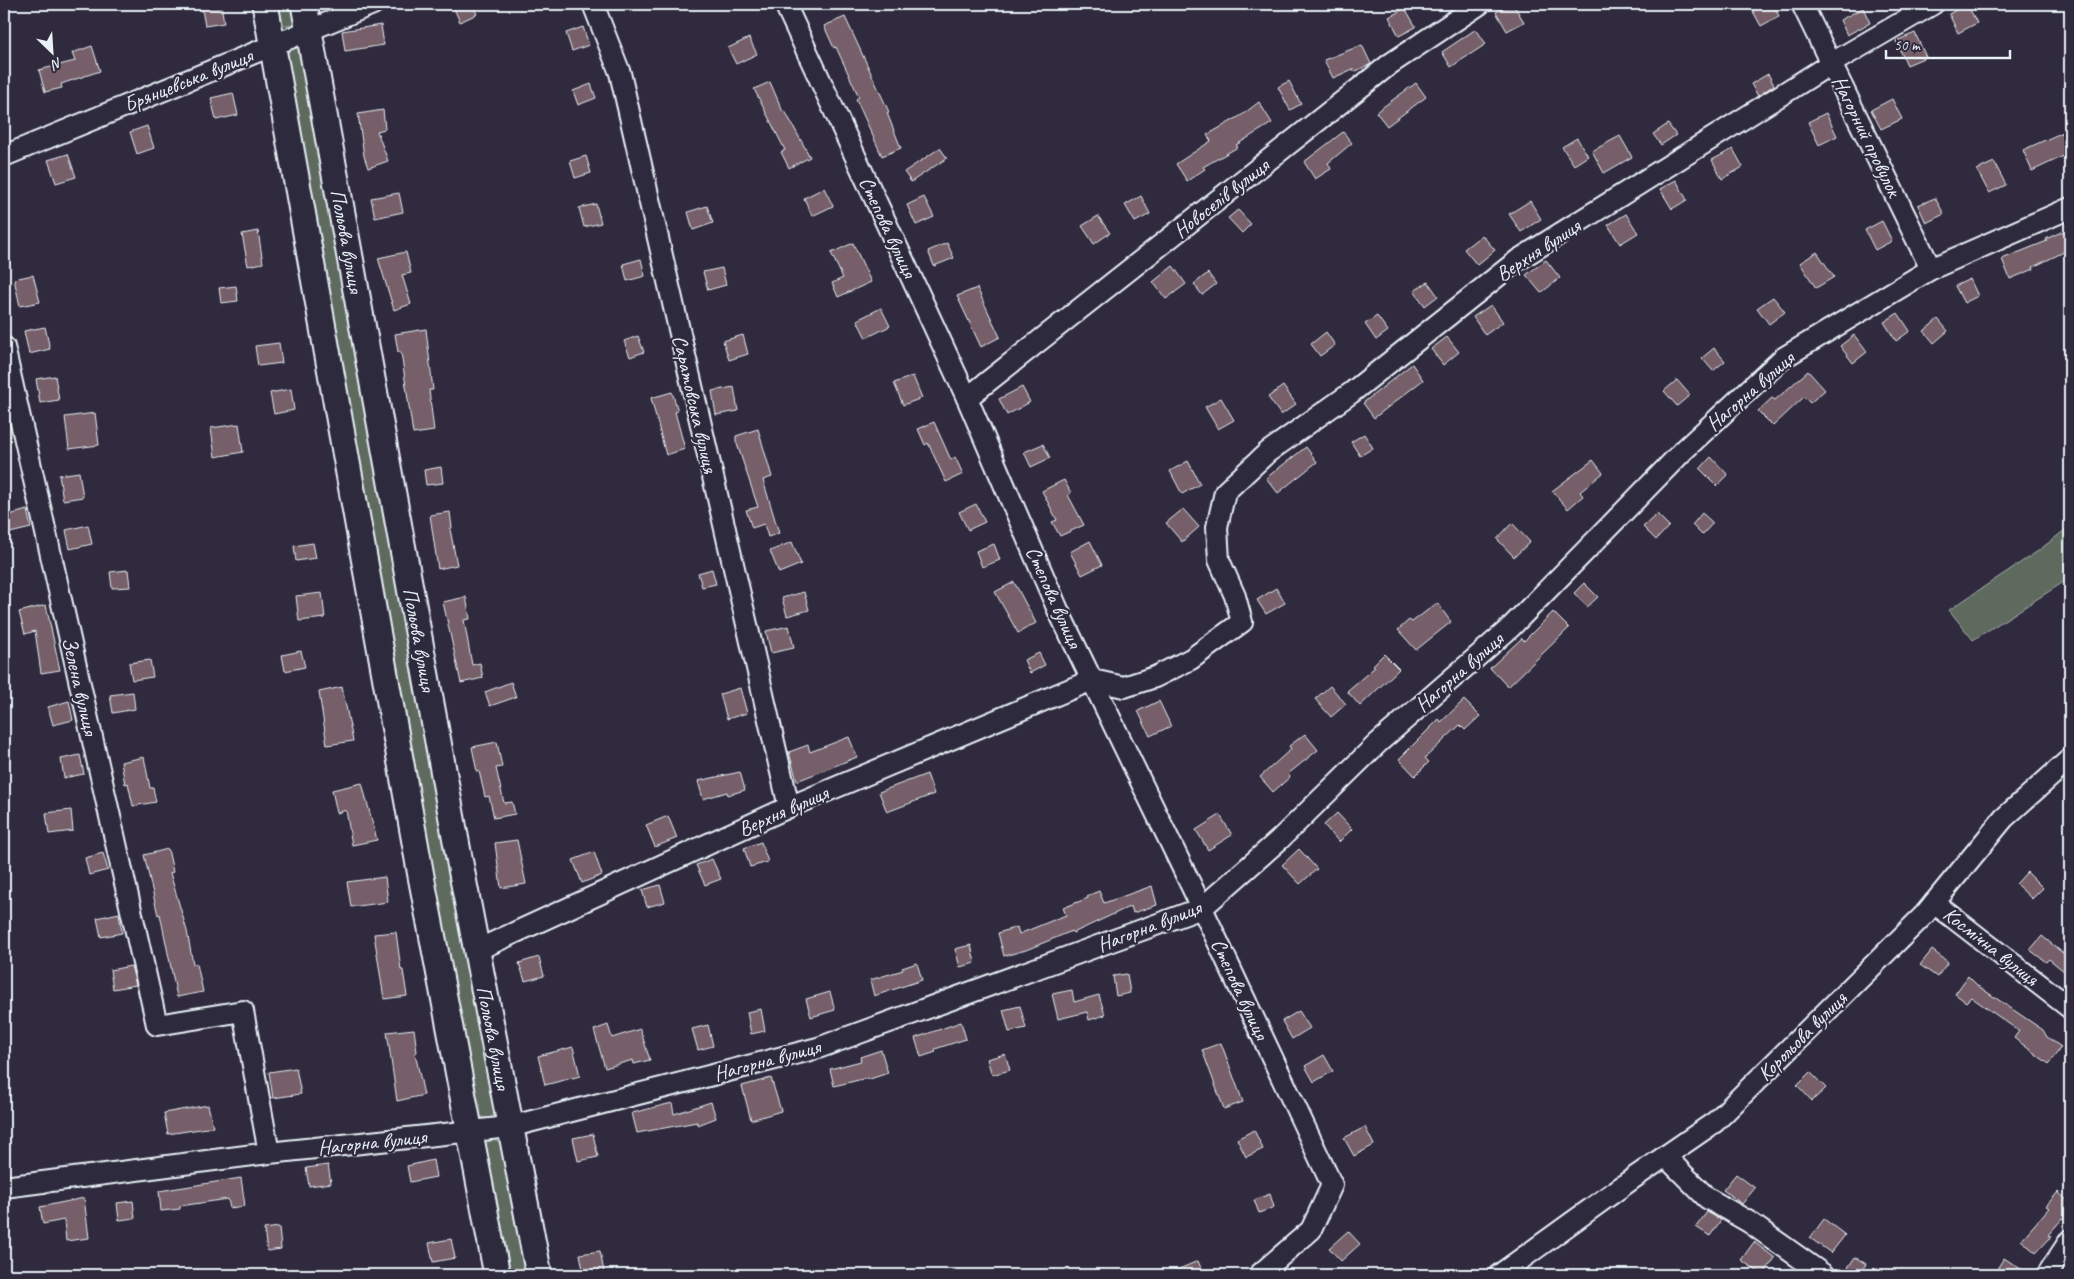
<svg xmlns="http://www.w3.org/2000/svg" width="2074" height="1279" font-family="Caveat,sans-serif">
<rect width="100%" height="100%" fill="#2f2a3d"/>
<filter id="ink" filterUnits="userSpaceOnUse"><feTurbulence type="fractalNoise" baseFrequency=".02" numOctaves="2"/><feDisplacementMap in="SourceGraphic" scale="10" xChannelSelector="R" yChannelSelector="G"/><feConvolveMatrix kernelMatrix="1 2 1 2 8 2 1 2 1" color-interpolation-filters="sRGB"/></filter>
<g filter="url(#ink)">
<g fill="#5f6a5f" stroke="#a4aeac">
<polygon points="275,4 297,4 297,20 293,25 284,25 279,20"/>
<polygon points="294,47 301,48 496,1111 490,1119 477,1116 284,57 288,50"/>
<polygon points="2070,526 2070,578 1973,640 1949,610 2038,551"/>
<polygon points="494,1140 503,1144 531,1275 505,1275 484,1145 489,1141"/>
</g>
<g fill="#765e67" stroke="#e8f1f8">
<polygon points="201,4 221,4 224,23 205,26"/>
<polygon points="452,4 472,4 477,14 460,22"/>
<polygon points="1511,4 1513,4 1524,22 1507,31 1496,12"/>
<polygon points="1749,4 1773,4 1779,16 1761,26"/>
<polygon points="1967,4 1977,23 1958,33 1949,14"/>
<polygon points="1405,8 1416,27 1399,36 1389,17"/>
<polygon points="1863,8 1870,23 1847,35 1840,20"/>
<polygon points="845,17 889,112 887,113 901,148 882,156 856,99 859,97 836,47 834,48 824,26"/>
<polygon points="381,25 384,45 345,51 342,31"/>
<polygon points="583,27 589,45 572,51 566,33"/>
<polygon points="1476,29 1486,44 1451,67 1442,52"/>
<polygon points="1915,33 1926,57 1907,65 1896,41"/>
<polygon points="749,38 757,54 736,64 728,48"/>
<polygon points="1362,45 1371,64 1354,72 1353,69 1333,78 1324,60"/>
<polygon points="92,46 100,71 61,84 62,88 45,92 39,70 75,61 72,53"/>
<polygon points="1768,74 1774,85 1758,96 1751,84"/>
<polygon points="1289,81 1301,104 1290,110 1278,87"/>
<polygon points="770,82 783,112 785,111 810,157 789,168 781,152 785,150 754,89"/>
<polygon points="1416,83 1426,97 1387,126 1376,112"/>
<polygon points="591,84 596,98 578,105 573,91"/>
<polygon points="233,93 238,115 216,120 211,98"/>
<polygon points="1892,99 1902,119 1881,129 1871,110"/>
<polygon points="1259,102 1272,123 1236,145 1238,147 1203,167 1205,169 1187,181 1176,164 1211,141 1207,135 1242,115"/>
<polygon points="383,110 385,129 377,131 388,161 368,168 364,156 358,114"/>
<polygon points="1826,113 1837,136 1819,145 1808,122"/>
<polygon points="1668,124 1676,135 1661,145 1653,134"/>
<polygon points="147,126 154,148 137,154 130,132"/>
<polygon points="2070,129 2070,153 2032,171 2023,150"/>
<polygon points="1343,132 1352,143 1328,163 1331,169 1315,179 1304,162"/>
<polygon points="1620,136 1632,157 1604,173 1592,151"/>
<polygon points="1577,138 1588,156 1574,165 1562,147"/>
<polygon points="940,148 947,158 911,182 904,172"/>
<polygon points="1733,149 1743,167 1722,179 1712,160"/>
<polygon points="68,154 76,177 56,183 48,160"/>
<polygon points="586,156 591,173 575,178 570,161"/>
<polygon points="1994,162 2006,185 1989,193 1977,170"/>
<polygon points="1676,180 1687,200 1672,209 1660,189"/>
<polygon points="824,188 833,206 812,216 804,198"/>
<polygon points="399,193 403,212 375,218 371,198"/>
<polygon points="1141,196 1150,214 1135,222 1125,205"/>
<polygon points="924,197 934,217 916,225 907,205"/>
<polygon points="1935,198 1944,214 1926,223 1918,205"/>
<polygon points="1530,201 1541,219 1521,232 1509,214"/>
<polygon points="596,204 601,223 584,227 579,208"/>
<polygon points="707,206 713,223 693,230 688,212"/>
<polygon points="1238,210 1251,224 1242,233 1228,218"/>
<polygon points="1626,214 1638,233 1620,244 1608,225"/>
<polygon points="1098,216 1110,233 1094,244 1082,226"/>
<polygon points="1882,221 1892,241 1875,250 1865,230"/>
<polygon points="2070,228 2070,249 2033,267 2034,269 2010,279 2002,259 2047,241 2046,239"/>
<polygon points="258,231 263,263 248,266 242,234"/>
<polygon points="1482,235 1495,250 1477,265 1464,249"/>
<polygon points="853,243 871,282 838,297 832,283 843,278 831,253"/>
<polygon points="947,243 954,258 934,266 928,251"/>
<polygon points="406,252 411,273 402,275 411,304 394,310 378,258"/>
<polygon points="1817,252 1834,277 1816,288 1800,263"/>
<polygon points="641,259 645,276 627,281 623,264"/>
<polygon points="1546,260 1560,278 1541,293 1526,275"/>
<polygon points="1173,266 1186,284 1166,299 1153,282"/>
<polygon points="722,268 726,285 708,290 703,272"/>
<polygon points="1208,273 1216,284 1202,295 1194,284"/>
<polygon points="33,275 40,302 20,306 14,279"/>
<polygon points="1970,279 1978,296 1964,303 1955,286"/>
<polygon points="1428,282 1438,296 1425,306 1414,291"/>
<polygon points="236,286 238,301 221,303 219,288"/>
<polygon points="977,288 1000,337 981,347 957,296"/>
<polygon points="1773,297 1785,312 1769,324 1757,308"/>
<polygon points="1491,305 1503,322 1485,335 1473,317"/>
<polygon points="881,308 890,326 866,338 857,320"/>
<polygon points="1898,313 1910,331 1896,341 1884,322"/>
<polygon points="1377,316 1388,331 1376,340 1365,324"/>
<polygon points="1938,319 1948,331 1934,343 1924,331"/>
<polygon points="45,327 50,349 29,354 24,331"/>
<polygon points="426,329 433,390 429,390 434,431 413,434 401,352 398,352 395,334"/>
<polygon points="1326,332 1335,345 1320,356 1311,344"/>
<polygon points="743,335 748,354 729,360 723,341"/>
<polygon points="1854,335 1867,352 1853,363 1840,346"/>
<polygon points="638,336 644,352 630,357 624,341"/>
<polygon points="1447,337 1459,352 1443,365 1431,349"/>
<polygon points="279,343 282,363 258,366 255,346"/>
<polygon points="1714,348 1725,361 1713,371 1702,358"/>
<polygon points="1412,364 1423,380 1374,418 1363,403"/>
<polygon points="1808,371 1825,390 1810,403 1804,397 1773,426 1758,411 1772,398 1775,400"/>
<polygon points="55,376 59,400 40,403 36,379"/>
<polygon points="913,376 922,398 903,405 894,383"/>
<polygon points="1677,380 1690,395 1677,406 1664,391"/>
<polygon points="1283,386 1296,404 1281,415 1268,397"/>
<polygon points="734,387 738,411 716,415 712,391"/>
<polygon points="1022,387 1030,402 1007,415 999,399"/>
<polygon points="291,389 294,410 274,414 270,393"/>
<polygon points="672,392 678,411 675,412 685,449 666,455 651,398"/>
<polygon points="1221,398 1234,420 1218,429 1205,407"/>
<polygon points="95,413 99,445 69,449 65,417"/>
<polygon points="934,422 951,460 955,457 963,474 946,482 928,443 925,445 918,429"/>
<polygon points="239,424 243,452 215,457 211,428"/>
<polygon points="758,429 772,477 763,480 779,533 768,537 764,524 752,528 746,510 758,507 736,441 736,436"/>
<polygon points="1364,434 1373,448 1360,456 1351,442"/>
<polygon points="1043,444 1050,458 1031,467 1024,452"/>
<polygon points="1306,447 1317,462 1278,493 1266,478"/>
<polygon points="1711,457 1728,475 1717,486 1700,469"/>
<polygon points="1593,460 1603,473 1580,492 1583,496 1568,509 1552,491"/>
<polygon points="1188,461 1200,484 1182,494 1170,471"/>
<polygon points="441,467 443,483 426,485 424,470"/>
<polygon points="79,472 83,497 63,500 59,475"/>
<polygon points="1064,480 1071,493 1068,495 1084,525 1060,536 1052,522 1057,520 1042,491"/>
<polygon points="976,504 985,522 968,530 959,512"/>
<polygon points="1183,509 1199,527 1182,542 1166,523"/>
<polygon points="27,510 31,528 10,533 6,516"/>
<polygon points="450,512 452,528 450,529 457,565 438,569 430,515"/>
<polygon points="1702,513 1713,523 1702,535 1692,525"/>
<polygon points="1657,514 1669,526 1656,540 1643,527"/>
<polygon points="1512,523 1530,542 1514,557 1497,539"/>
<polygon points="88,525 92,544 70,549 66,530"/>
<polygon points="1090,541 1102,565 1082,575 1070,552"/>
<polygon points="792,542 801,564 779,573 770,551"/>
<polygon points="313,543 316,558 296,561 294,546"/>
<polygon points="994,544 1000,560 982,567 976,551"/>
<polygon points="712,569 716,584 702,587 698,573"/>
<polygon points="128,570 130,587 112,588 110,572"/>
<polygon points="1014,582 1036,623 1018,633 995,592"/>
<polygon points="1584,583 1598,597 1587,607 1574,593"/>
<polygon points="1276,588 1285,603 1266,614 1257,600"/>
<polygon points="804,592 809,610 787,616 782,598"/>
<polygon points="322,593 325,618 299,621 296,596"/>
<polygon points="466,597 470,619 464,620 472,665 480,663 483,678 461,683 443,602"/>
<polygon points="1437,603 1451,622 1416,650 1398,630 1409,620 1412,622"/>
<polygon points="46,605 60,670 41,673 35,631 25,634 19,612"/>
<polygon points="1553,612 1569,628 1508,687 1490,668 1522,638 1524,641"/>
<polygon points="789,626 794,648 771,653 766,631"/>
<polygon points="301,651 305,667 285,671 282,655"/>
<polygon points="1039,653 1045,665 1030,673 1024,660"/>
<polygon points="1384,654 1399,669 1360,706 1347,691 1375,667 1373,665"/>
<polygon points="150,660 153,677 132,680 129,663"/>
<polygon points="511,682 516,697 490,706 485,692"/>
<polygon points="1330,686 1346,704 1331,717 1315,699"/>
<polygon points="342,687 353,741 327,745 319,692"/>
<polygon points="740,688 747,713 727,719 720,694"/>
<polygon points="133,692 135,709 113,713 110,695"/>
<polygon points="1464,700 1480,716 1465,730 1460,725 1425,758 1429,762 1415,776 1399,759 1439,719 1441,722"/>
<polygon points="69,701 73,720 53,725 48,707"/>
<polygon points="1159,701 1171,726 1150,736 1138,711"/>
<polygon points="1305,734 1318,750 1288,774 1290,777 1273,792 1260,777 1291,749 1289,746"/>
<polygon points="849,737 857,757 797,781 789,752 808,745 810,752"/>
<polygon points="497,742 502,767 496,768 504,803 512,802 515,814 494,818 489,796 485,797 479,771 477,772 472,747"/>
<polygon points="80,755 84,774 64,778 61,759"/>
<polygon points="144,757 150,788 153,788 156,802 133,806 128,783 125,784 121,762"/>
<polygon points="740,772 745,790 728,795 727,792 703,799 698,781"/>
<polygon points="927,774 934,794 887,812 879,792"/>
<polygon points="362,783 377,840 352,845 346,810 337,813 332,790"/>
<polygon points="71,810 73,831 49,834 46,813"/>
<polygon points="1337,813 1352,829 1339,842 1324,825"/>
<polygon points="1220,815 1232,835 1208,850 1196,830"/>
<polygon points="668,816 677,838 655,847 646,825"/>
<polygon points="517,840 526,884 501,888 495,843"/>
<polygon points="761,842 768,862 750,867 744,848"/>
<polygon points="168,849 173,872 170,873 187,931 193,964 197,964 203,992 177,997 160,914 158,915 144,855"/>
<polygon points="1299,849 1317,869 1300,884 1282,865"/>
<polygon points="594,852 602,875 582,883 573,860"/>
<polygon points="103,853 108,870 89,875 85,858"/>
<polygon points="712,859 721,879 705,885 696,865"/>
<polygon points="2027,872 2043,888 2032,899 2016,884"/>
<polygon points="385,877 388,902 351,907 347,882"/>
<polygon points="660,885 665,902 647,907 642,890"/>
<polygon points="1152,886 1157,905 1133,913 1131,906 1073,933 1072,931 1026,950 1004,956 998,933 1017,927 1019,934 1066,915 1063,908 1088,898 1087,896 1099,891 1104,903"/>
<polygon points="119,913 122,933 101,937 97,918"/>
<polygon points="396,932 401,970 403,970 407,996 384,999 374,934"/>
<polygon points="2042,936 2070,959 2070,976 2049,959 2046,962 2030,950"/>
<polygon points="971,945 975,963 960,967 955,949"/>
<polygon points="1932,950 1948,962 1937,977 1920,965"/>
<polygon points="539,957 544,976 525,981 519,963"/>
<polygon points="917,963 922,980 874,996 870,980 903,970 902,968"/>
<polygon points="131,966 136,985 113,989 110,970"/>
<polygon points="1127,974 1130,993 1116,996 1113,976"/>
<polygon points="1968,976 1978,986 2043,1030 2047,1037 2061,1047 2049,1064 2014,1038 2019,1031 1971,997 1966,1002 1955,994"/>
<polygon points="1072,990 1074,1002 1099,995 1105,1015 1089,1020 1087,1012 1058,1019 1052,994"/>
<polygon points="830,992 835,1010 811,1017 806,999"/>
<polygon points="1020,1006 1026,1028 1009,1032 1003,1010"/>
<polygon points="761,1009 765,1031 751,1034 747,1012"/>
<polygon points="1299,1011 1310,1028 1292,1039 1282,1021"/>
<polygon points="961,1022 966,1039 935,1049 936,1052 921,1057 915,1038"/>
<polygon points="608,1025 612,1038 640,1029 650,1060 634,1064 633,1060 605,1068 594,1030"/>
<polygon points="708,1025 713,1046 698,1050 692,1029"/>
<polygon points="414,1029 417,1052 415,1053 424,1095 397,1101 387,1032"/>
<polygon points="1221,1043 1243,1102 1224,1109 1202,1050"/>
<polygon points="573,1047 580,1076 545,1085 538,1056"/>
<polygon points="881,1050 888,1073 867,1080 867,1078 834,1086 830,1069 861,1061 860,1057"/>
<polygon points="1005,1054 1010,1070 992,1075 987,1059"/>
<polygon points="1324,1055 1333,1071 1314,1082 1305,1066"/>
<polygon points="296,1068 301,1094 273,1098 269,1072"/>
<polygon points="1810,1072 1826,1088 1812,1101 1797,1085"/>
<polygon points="771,1078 781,1111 751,1120 742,1086"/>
<polygon points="711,1102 716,1118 698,1125 697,1122 637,1133 632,1113 672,1103 674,1114"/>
<polygon points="208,1105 213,1127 168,1134 164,1113"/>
<polygon points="1365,1127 1374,1145 1354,1156 1344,1138"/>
<polygon points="1254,1130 1263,1149 1246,1157 1237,1139"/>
<polygon points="593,1134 598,1157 578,1161 573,1138"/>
<polygon points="433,1160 436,1177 410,1182 407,1166"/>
<polygon points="328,1165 331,1183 309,1186 306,1168"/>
<polygon points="1736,1174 1755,1188 1742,1204 1723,1190"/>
<polygon points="241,1178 245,1206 230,1208 228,1199 180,1206 180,1209 161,1211 159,1191"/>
<polygon points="2058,1192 2070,1203 2070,1210 2048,1235 2051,1237 2036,1253 2021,1240 2049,1208 2046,1206"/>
<polygon points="1270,1194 1274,1207 1259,1213 1254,1200"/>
<polygon points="84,1198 89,1238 66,1241 64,1220 43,1224 40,1207"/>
<polygon points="133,1201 135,1218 119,1220 117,1203"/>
<polygon points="1707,1212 1721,1220 1710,1236 1696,1227"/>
<polygon points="1824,1219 1845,1235 1831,1253 1810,1238"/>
<polygon points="279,1227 281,1249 267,1251 264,1229"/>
<polygon points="1348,1231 1360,1244 1341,1261 1329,1248"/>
<polygon points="451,1239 455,1258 433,1262 429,1243"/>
<polygon points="1754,1242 1775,1258 1763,1275 1741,1260"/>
<polygon points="600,1251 604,1272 584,1275 580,1254"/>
<polygon points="1855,1257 1866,1264 1859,1275 1847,1269"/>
<polygon points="2004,1258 2030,1275 1993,1275"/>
<polygon points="1198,1261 1204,1275 1165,1275"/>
</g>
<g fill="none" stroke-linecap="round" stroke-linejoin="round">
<defs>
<g id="minor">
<polyline points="593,4 620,73 789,807"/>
<polyline points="785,4 967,398 1058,610 1202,908 1332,1185 1311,1230 1259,1275"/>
<polyline points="1802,4 1931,269"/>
<polyline points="4,156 373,4"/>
<polyline points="4,347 157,1025 243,1011 269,1153"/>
<polyline points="967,398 1390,64 1480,4"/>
<polyline points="1934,903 2070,1008"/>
<polyline points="477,950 789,807 1092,680 1124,687 1155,677 1191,659 1242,622 1235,596 1219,560 1217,527 1225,492 1268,452 1351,393 1518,260 1832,63 1933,4"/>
<polyline points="1665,1156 1707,1198 1749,1222 1824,1275"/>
<polyline points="4,1187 269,1153 509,1127 818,1048 1202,908 1279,840 1378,743 1510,628 1683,451 1783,358 1931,269 2070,208"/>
<polyline points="1499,1275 1635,1177 1715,1122 1925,914 2004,818 2070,759"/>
<polyline points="2047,1275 2070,1240"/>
</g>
<g id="major">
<polyline points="265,4 421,876 497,1275"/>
<path id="s1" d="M 304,4 L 460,863 L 539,1275"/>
</g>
</defs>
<use href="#minor" stroke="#e8f1f8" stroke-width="24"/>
<use href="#major" stroke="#e8f1f8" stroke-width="29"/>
<use href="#minor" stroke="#2f2a3d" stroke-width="20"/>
<use href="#major" stroke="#2f2a3d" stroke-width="25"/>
</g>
</g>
<g text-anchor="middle" stroke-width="4.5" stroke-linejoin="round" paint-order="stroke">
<g font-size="21" fill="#e8f1f8" stroke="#2f2a3d">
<text transform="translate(188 80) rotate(-22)" y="7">Брянцевська вулиця</text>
<text transform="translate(1867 136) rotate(64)" y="7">Нагорний провулок</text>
<text transform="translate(1221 198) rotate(-38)" y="7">Новоселів вулиця</text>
<text transform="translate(888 227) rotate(65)" y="7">Степова вулиця</text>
<text dy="7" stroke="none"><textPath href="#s1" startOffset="241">Польова вулиця</textPath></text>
<text transform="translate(1538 250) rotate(-33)" y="7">Верхня вулиця</text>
<text transform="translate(1750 391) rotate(-41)" y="7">Нагорна вулиця</text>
<text transform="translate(695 404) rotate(77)" y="7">Саратовська вулиця</text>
<text transform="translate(1054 597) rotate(66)" y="7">Степова вулиця</text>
<text dy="7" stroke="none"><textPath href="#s1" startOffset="646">Польова вулиця</textPath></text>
<text transform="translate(1459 672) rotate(-41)" y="7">Нагорна вулиця</text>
<text transform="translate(80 686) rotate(77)" y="7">Зелена вулиця</text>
<text transform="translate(783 811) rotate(-24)" y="7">Верхня вулиця</text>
<text transform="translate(1149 926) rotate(-21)" y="7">Нагорна вулиця</text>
<text transform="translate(1991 946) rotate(38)" y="7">Космічна вулиця</text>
<text transform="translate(1240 989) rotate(65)" y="7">Степова вулиця</text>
<text transform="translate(1802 1036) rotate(-45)" y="7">Корольова вулиця</text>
<text dy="7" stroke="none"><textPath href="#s1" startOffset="1051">Польова вулиця</textPath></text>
<text transform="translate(767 1060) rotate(-15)" y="7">Нагорна вулиця</text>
<text transform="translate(372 1142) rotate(-6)" y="7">Нагорна вулиця</text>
</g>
</g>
<rect width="2074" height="1279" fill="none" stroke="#2f2a3d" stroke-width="20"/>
<rect x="10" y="10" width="2054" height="1259" fill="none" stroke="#e8f1f8" stroke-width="2" filter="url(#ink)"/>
<g transform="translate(52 52) rotate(155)" stroke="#2f2a3d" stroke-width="4" paint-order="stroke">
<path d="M0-4L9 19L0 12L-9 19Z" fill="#e8f1f8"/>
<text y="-8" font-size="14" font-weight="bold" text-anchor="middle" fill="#e8f1f8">N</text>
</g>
<path d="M1886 50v8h124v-8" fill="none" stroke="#e8f1f8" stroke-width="2.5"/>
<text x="1894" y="50" font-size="15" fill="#e8f1f8" stroke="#2f2a3d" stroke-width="4" paint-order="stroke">50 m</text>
</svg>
